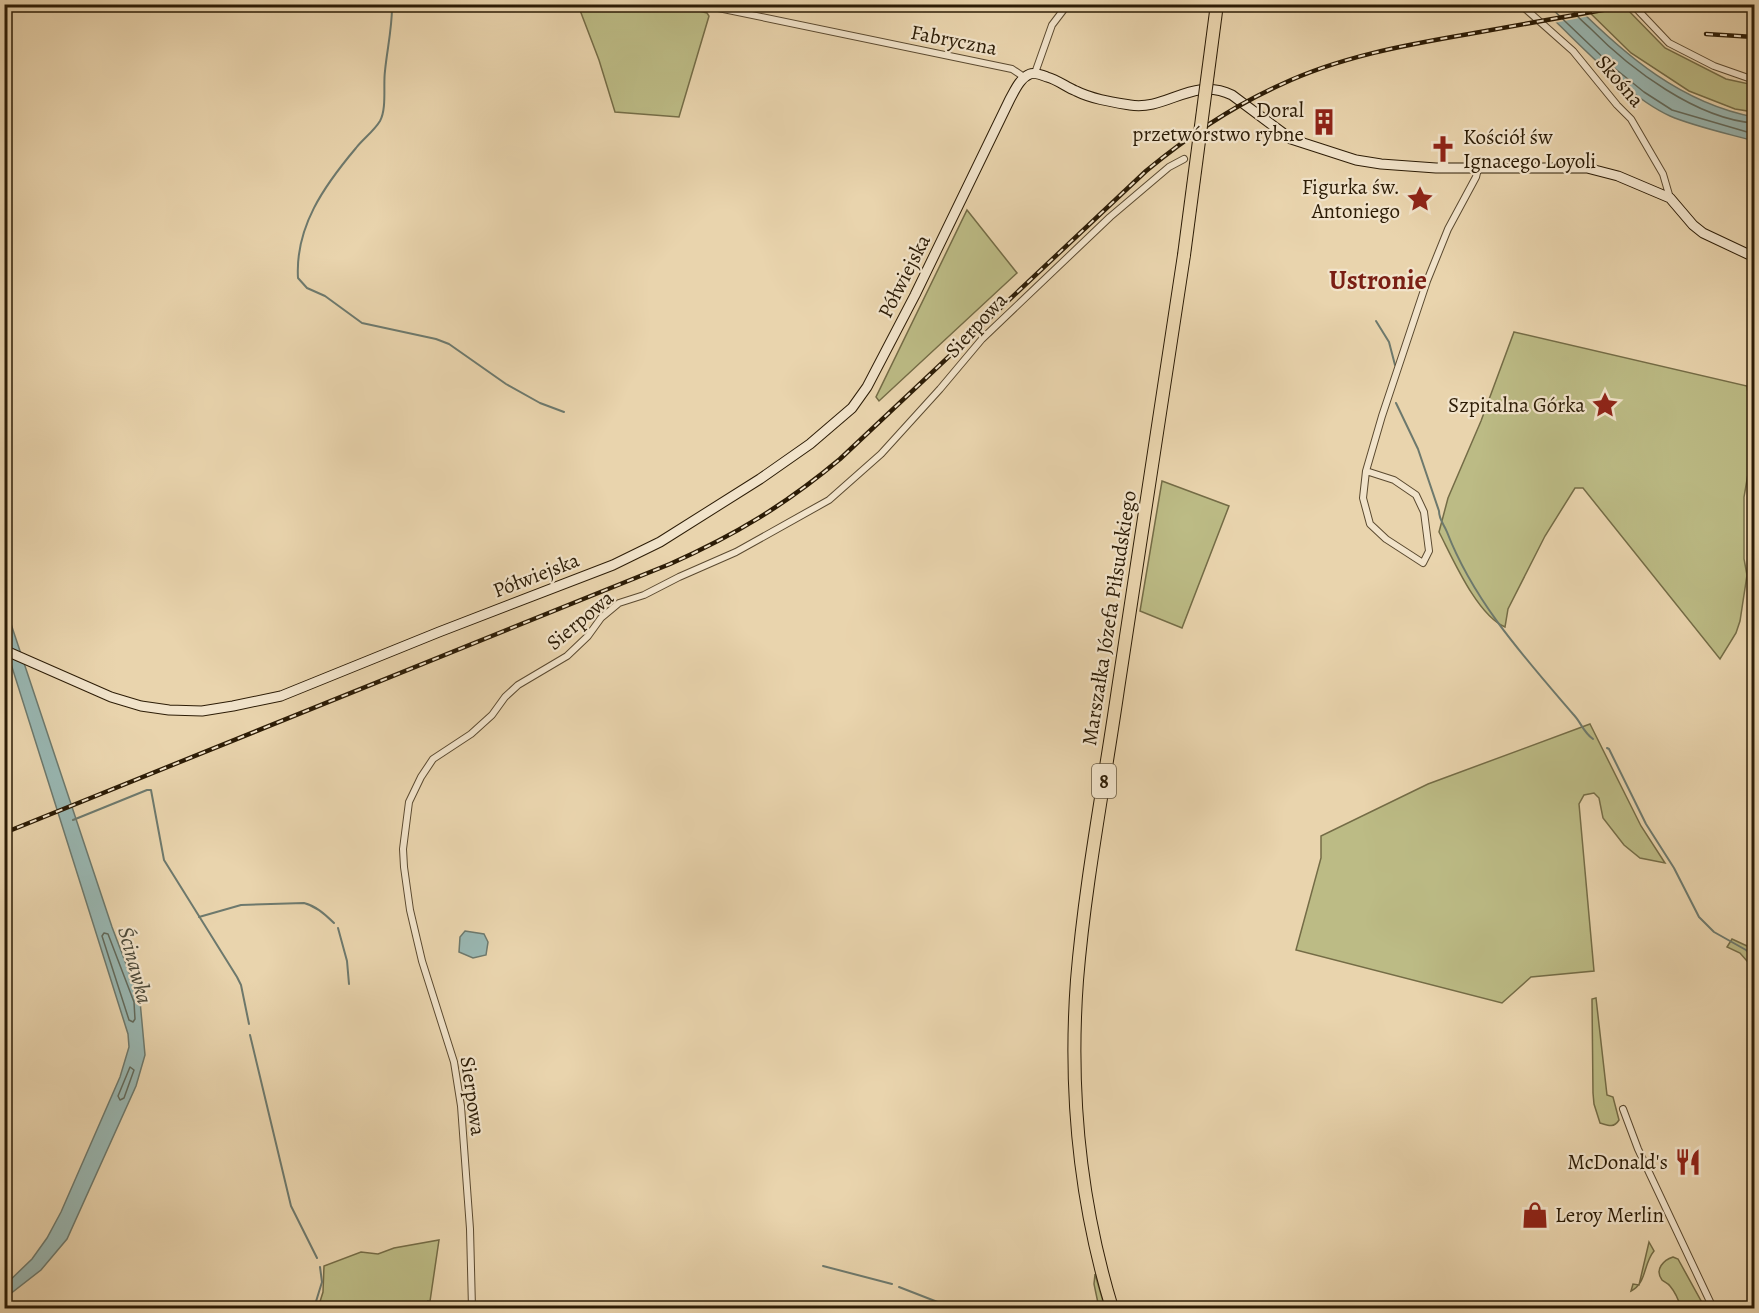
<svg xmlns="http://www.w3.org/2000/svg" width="1759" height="1313" font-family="Alegreya,serif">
<rect width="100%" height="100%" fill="#e9d4ad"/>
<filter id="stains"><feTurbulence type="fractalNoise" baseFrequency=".00333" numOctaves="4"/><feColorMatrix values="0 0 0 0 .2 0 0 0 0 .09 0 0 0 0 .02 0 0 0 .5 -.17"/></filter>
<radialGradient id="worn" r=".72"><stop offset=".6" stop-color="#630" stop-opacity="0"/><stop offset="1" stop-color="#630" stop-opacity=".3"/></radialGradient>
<g fill="#bcbb85" stroke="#746c46" stroke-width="1.5">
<polygon points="578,5 676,5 707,13 709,16 679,117 615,112 599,60"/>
<polygon points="1582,5 1623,5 1665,48 1726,79 1754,85 1754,112 1735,109 1689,91 1631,53"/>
<polygon points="967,210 1017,273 879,401 876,397"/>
<path d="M 1514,332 L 1747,386 L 1754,439 L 1744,497 L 1744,559 L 1747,575 L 1740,621 L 1736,633 L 1720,659 L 1583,488 L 1575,488 L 1545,536 L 1508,609 L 1505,627 C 1477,615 1453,559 1439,532 L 1448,498 L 1481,421 Z"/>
<polygon points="1162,481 1229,506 1182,628 1140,611"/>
<polygon points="1590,724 1641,826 1665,863 1640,858 1624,845 1603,818 1599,798 1594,793 1584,795 1579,804 1594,971 1531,977 1502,1003 1296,950 1321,858 1321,836 1428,784"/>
<polygon points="1732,939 1747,946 1754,952 1754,969 1740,953 1727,947"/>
<path d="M 1596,998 L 1607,1095 L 1613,1097 L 1619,1120 C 1614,1128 1609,1126 1600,1123 L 1594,1104 L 1593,1093 L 1592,999 Z"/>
<polygon points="439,1240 429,1308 318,1308 323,1292 324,1266 361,1252 378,1254 394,1248"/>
<path d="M 1649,1242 L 1654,1251 C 1643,1264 1647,1283 1631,1291 L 1633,1284 L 1639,1285 Z"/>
<path d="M 1673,1257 L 1678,1259 L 1705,1308 L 1681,1308 C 1679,1301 1675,1292 1670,1286 C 1668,1283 1664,1282 1662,1280 C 1654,1269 1664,1260 1673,1257 Z"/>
<polygon points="1095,1274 1105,1308 1099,1308 1094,1284"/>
</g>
<g fill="#99b7b2" stroke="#6d796d" stroke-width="1.5">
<path d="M 1538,5 L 1575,5 C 1626,56 1681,103 1754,117 L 1754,141 C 1729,134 1693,126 1670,116 C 1624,95 1576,39 1538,5 Z"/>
<polygon points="4,603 112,927 140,1001 145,1055 136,1086 67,1239 41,1270 5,1298 5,1285 32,1259 47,1238 61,1212 120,1077 129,1047 128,1034 5,645"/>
<polygon points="465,931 484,934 488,942 486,955 473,958 459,952 460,937"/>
</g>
<polygon fill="#e9d4ad" points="1579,5 1590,16 1554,23 1541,11"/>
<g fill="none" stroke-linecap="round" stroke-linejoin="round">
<g stroke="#626a5c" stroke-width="1.5">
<polyline points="1547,4 1613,67 1644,92 1672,110 1754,134"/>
<path d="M 1571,4 C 1572,14 1584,22 1591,29 C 1630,69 1697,119 1754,123"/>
<polygon points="104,933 108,934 134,1002 135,1019 133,1022 129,1020 102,936"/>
<polygon points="130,1067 134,1070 124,1098 120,1100 118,1096"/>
</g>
<g stroke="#6d796d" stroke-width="2">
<path d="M 385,4 L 392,7 C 392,29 387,50 385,71 C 383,85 387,108 380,121 C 374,131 363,139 356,148 C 324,186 295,227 298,278 L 307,288 L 325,296 L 362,323 L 436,339 L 449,344 L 506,384 L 540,403 L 564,412"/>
<polyline points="1376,321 1389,342 1395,365"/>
<path d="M 1396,403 L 1418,449 L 1439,511 C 1439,520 1444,524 1447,532 C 1474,602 1525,658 1573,714 C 1581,722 1583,732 1593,739"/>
<polyline points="1607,748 1609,749 1646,824 1674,868 1699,917 1714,932 1746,950 1754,957"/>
<polyline points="73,820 147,790 151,790 164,860 237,977 241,985 249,1024"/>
<path d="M 199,917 L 241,905 L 304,903 C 316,906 325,914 334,923"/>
<polyline points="338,928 347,961 349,984"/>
<polyline points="250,1035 291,1206 317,1258"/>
<polyline points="823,1266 892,1284"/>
<polyline points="899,1287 953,1308"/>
<polyline points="314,1308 322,1282 320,1267"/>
<polyline points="428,1308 428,1301"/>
</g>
<defs>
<g id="street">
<polyline points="699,4 1012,69 1024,77"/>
<polyline points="1520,4 1573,51 1617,105 1631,119 1663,174 1670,198"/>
<polyline points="1632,4 1669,43 1714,66 1754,80"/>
<polyline points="1035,73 1052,25 1068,4"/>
<polyline points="1366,471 1394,480 1416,495 1424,512 1429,551 1423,563 1386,539 1370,524 1363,498 1366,471 1382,416 1427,281 1448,229 1476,177 1478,169"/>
<polyline points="1623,1109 1638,1149 1713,1308"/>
<polyline points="472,1308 470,1229 461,1106 454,1062 422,961 410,910 404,867 403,849 409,802 421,777 433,759 471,734 492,715 505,697 518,685 567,656 588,636 601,618 619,603 644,595 679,577 736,552 829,500 881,454 940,389 982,339 1110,217 1169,167 1184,159"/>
</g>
<path id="secondary" d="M 4,650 L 111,697 L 141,706 L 169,710 L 202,711 L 233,706 L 281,696 L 439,632 L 613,565 L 660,542 L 760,479 L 810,444 L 852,408 L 867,387 L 915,295 L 1010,99 C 1015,90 1020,78 1030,74 C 1035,72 1042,75 1047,77 C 1058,80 1066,87 1076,91 C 1092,99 1112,102 1130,105 C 1167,111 1192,76 1232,95 L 1291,139 L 1356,160 L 1381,164 L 1436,168 L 1587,168 L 1618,176 L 1670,198 L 1693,225 L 1703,233 L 1754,257"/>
<path id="highway" d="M 1112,1308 C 1080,1203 1069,1090 1077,980 C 1085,883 1104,786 1118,689 C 1140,544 1162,400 1184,255"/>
</defs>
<use href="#street" stroke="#5b4a30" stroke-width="8"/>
<use href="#secondary" stroke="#2c1c06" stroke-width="11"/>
<use href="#highway" stroke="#2c1c06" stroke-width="14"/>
<use href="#street" stroke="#f1e3ca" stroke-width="6"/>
<use href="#secondary" stroke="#f1e3ca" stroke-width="9"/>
<use href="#highway" stroke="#e9d4ad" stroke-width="12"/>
<defs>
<g id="rail">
<polyline points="1706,34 1754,37"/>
<path d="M 4,833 L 670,564 C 735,535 785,505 840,459 L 1146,171 C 1187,137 1231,107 1280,85 C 1339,57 1405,45 1469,34 C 1524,24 1580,14 1636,4"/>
</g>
</defs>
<use href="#rail" stroke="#2c1c06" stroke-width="4.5"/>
<use href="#rail" stroke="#f1e3ca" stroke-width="2" stroke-dasharray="7" stroke-linecap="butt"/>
<defs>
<polyline id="highway-bridge" points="1184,255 1217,4"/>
</defs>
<use href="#highway-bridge" stroke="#2c1c06" stroke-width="14" stroke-linecap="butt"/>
<use href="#highway-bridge" stroke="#e9d4ad" stroke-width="12"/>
</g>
<defs>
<symbol id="building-bare" viewBox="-9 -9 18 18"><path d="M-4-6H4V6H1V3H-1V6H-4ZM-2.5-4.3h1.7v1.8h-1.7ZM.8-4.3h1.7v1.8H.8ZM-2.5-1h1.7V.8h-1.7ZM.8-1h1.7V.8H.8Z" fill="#8f2418" stroke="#f1e3ca" stroke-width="2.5" paint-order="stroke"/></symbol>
<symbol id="church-bare" viewBox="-9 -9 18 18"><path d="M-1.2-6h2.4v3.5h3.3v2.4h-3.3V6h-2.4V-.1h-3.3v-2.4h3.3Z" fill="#8f2418" stroke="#f1e3ca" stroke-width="2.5" paint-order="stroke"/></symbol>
<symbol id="sight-bare" viewBox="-9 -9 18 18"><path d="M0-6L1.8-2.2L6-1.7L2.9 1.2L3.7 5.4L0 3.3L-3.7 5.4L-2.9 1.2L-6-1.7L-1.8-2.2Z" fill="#8f2418" stroke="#f1e3ca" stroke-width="2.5" paint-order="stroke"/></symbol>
<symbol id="restaurant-bare" viewBox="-9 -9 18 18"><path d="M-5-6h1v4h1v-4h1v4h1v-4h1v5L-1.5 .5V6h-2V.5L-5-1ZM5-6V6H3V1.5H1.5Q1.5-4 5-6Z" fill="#8f2418" stroke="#f1e3ca" stroke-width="2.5" paint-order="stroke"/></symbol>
<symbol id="shop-bare" viewBox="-9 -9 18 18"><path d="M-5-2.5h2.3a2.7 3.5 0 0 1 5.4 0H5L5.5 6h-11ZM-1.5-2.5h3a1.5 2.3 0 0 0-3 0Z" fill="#8f2418" stroke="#f1e3ca" stroke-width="2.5" paint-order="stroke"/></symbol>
</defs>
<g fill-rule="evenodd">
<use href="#building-bare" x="1305" y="103" width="38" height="38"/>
<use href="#church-bare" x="1424" y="130" width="38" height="38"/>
<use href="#sight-bare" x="1401" y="180" width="38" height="38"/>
<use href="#sight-bare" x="1586" y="386" width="38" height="38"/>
<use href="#restaurant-bare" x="1669" y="1143" width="38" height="38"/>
<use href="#shop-bare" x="1516" y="1196" width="38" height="38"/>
</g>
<g text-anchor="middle" stroke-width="4.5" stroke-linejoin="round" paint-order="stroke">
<rect fill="#f1e3ca" stroke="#675841" stroke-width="1.5" x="1092" y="764" width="24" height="34" rx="4.5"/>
<g font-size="20" font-weight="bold" fill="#2c1c06">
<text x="1104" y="788">8</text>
</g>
<g font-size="21" fill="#2c1c06" stroke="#f1e3ca">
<text transform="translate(954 40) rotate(11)" y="7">Fabryczna</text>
<text transform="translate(1620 81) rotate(49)" y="7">Skośna</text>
<text transform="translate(904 276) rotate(-63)" y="7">Półwiejska</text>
<text transform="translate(976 325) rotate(-47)" y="7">Sierpowa</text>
<text transform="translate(536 575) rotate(-21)" y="7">Półwiejska</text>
<text transform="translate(1109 618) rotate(-81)" y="7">Marszałka Józefa Piłsudskiego</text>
<text transform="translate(580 620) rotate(-40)" y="7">Sierpowa</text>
<text transform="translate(473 1096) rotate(82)" y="7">Sierpowa</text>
</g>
<g font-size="21" fill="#2c1c06" stroke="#f1e3ca" text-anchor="end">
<text x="1304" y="117">Doral<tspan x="1304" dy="24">przetwórstwo rybne</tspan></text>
<text x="1463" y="144" text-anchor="start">Kościół św<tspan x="1463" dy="24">Ignacego Loyoli</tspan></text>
<text x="1400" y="194">Figurka św.<tspan x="1400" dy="24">Antoniego</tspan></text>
<text x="1585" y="412">Szpitalna Górka</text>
<text x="1668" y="1169">McDonald's</text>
<text x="1555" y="1222" text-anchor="start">Leroy Merlin</text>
</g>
<g font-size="22" font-style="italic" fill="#4d4a3a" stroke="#f1e3ca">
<text transform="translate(136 965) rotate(75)" y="8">Ścinawka</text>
</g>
<g font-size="27" font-weight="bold" fill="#7a1f14" stroke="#f1e3ca">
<text x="1378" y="289">Ustronie</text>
</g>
</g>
<rect width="1759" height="1313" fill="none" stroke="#e9d4ad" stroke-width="24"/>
<rect x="6" y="6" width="1747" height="1301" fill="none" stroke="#2c1c06" stroke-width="3"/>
<rect x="12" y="12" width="1735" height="1289" fill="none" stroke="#2c1c06" stroke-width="1.5"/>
<rect width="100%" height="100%" filter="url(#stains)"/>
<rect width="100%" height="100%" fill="url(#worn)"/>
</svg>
